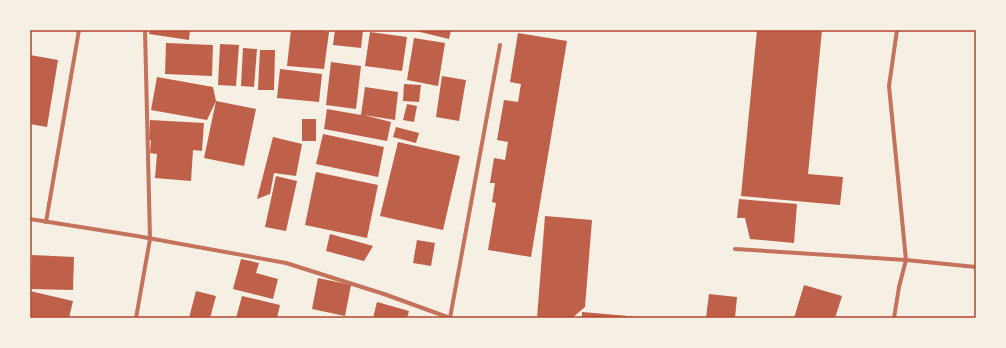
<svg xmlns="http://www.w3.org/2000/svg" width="1006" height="348" font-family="'Work Sans',sans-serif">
<rect width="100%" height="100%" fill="#f6efe4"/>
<g fill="#bf614a">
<polygon points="150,30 190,30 189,40 149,34"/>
<polygon points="291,30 314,30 329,32 324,69 287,66"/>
<polygon points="335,30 363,30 361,48 333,45"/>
<polygon points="416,30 451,30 449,39 416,31"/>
<polygon points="757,30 822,30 808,174 843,177 840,205 741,196"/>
<polygon points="370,32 407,37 402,71 365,66"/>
<polygon points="518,33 567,41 531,257 488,250 496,203 492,202 495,183 490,183 494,158 505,160 508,142 497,140 504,100 518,102 521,84 510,82"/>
<polygon points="414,38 445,43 438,86 407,80"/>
<polygon points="166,43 213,45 212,76 165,74"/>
<polygon points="220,44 239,45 236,86 218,85"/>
<polygon points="243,48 257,49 254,87 241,86"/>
<polygon points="260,50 275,50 274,90 258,90"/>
<polygon points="30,55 58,60 47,127 30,124"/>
<polygon points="331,62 361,66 356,109 326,105"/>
<polygon points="280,69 322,74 319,102 277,98"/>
<polygon points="442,76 466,80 459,121 436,117"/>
<polygon points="157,77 213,87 216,101 256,109 244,166 204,158 216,101 207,120 151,110"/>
<polygon points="404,84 421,85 419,102 403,101"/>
<polygon points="365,87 398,92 395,120 364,115 391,122 387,141 324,129 327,109 361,115"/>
<polygon points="407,104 417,106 414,122 403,120"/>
<rect x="302" y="119" width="14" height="22"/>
<polygon points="150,120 204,123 202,151 193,150 191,181 155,178 157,154 150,153 151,140 149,140"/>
<polygon points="396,127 419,133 416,143 393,137"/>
<polygon points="323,134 384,147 378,177 316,164"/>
<polygon points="273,137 302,144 296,176 274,173 270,194 257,199"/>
<polygon points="398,142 460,156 443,230 380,216"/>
<polygon points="316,172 378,185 367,238 305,225"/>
<polygon points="276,176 297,181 286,231 265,227"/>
<polygon points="739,199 797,204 794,243 750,239 745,218 737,218"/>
<polygon points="545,216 592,220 585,307 572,318 537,318"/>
<polygon points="330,234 373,246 364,261 326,251"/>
<polygon points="417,240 435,243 431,266 413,263"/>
<polygon points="32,255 74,257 73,290 31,289"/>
<polygon points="241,259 259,263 256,273 278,279 273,299 233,289"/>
<polygon points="318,278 351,285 345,316 312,309"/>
<polygon points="804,285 842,296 835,318 794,318"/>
<polygon points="30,291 73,301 69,318 30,318"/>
<polygon points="196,291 216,296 210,318 189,318"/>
<polygon points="709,294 737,297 735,318 706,318"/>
<polygon points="242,296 280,305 277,318 236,318"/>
<polygon points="377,302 409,311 407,318 373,318"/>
<polygon points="582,312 640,317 640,318 582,318"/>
</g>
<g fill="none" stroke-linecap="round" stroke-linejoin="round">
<g stroke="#c5725c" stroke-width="4">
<polyline points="30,219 137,236 286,263 384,294 450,318"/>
<polyline points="46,222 79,30"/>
<polyline points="735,249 906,260 976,267"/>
<polyline points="136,318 150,239 145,30"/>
<polyline points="450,318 500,45"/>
<polyline points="894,318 899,287 906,260 889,86 897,30"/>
</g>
</g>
<rect width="1006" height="348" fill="none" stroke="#f6efe4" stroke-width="62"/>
<rect x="31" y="31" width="944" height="286" fill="none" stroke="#b5482f" stroke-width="1.5"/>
</svg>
